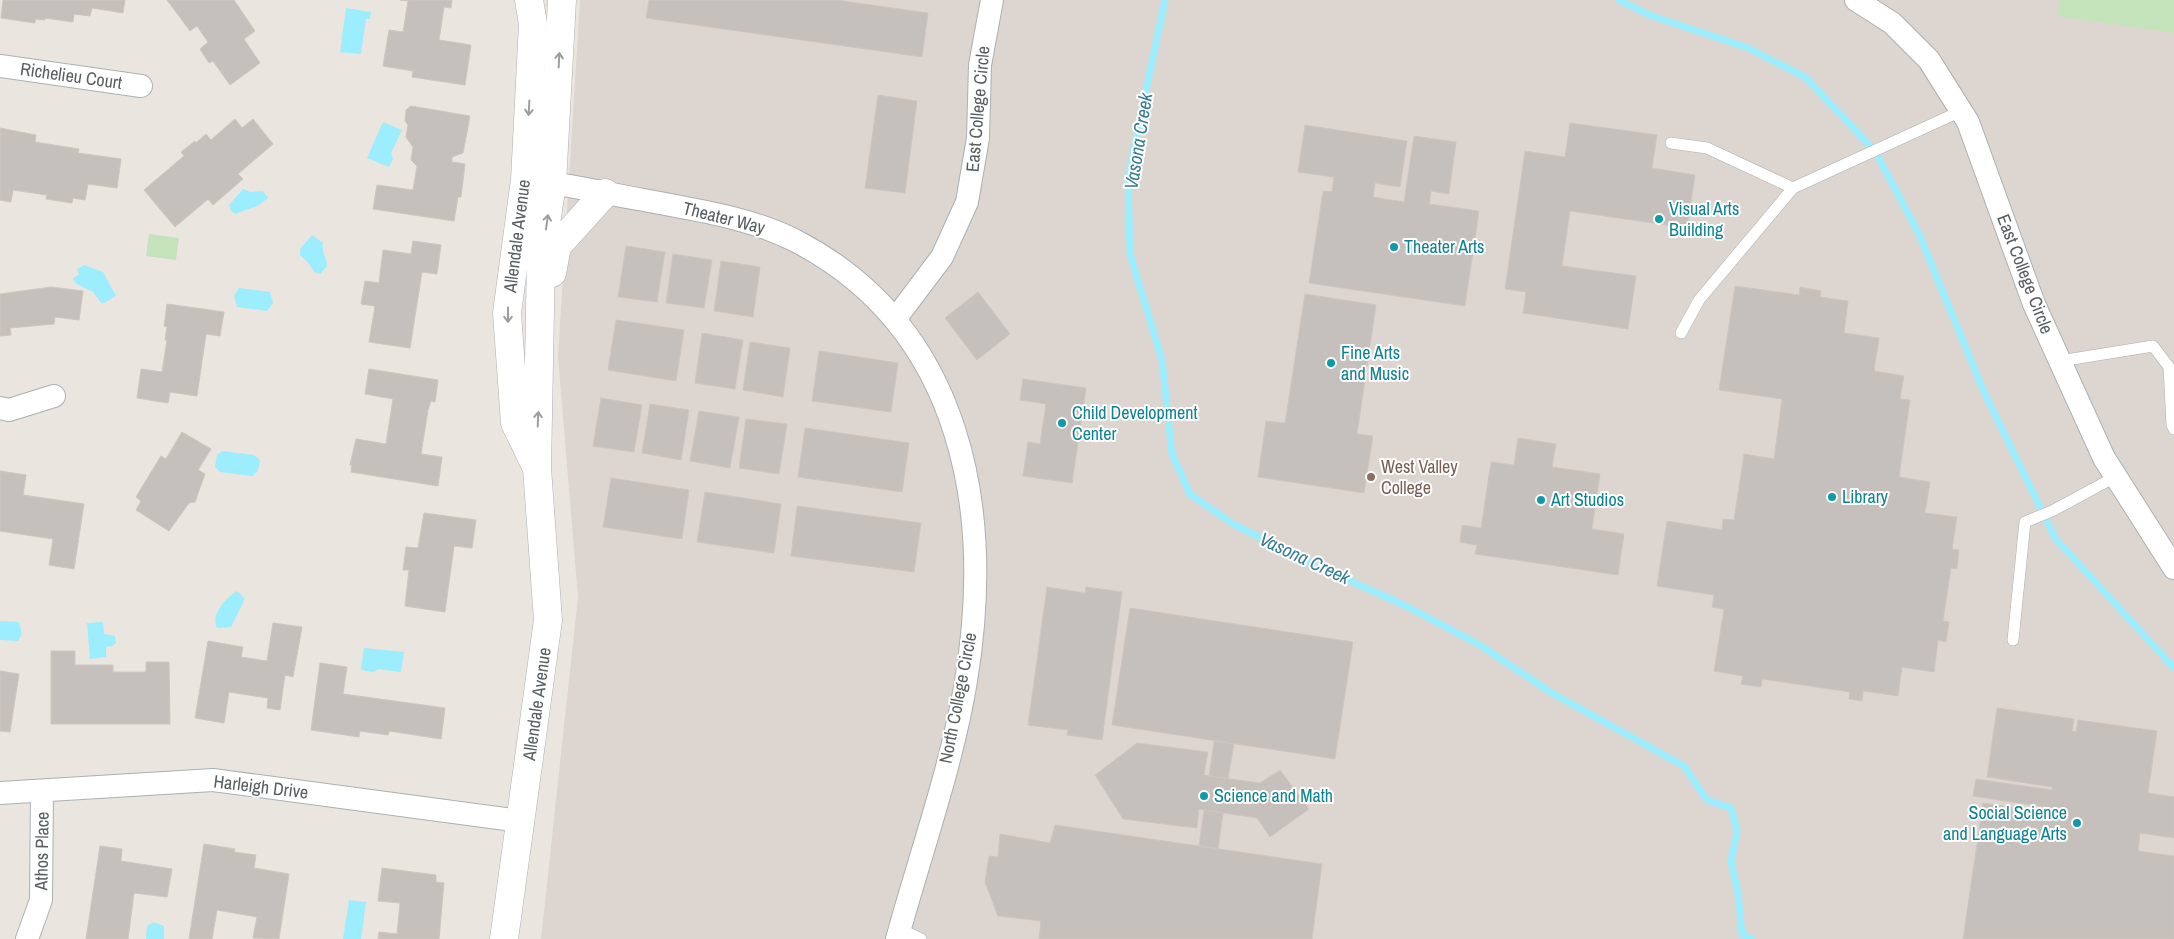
<svg xmlns="http://www.w3.org/2000/svg" width="2174" height="939" font-family="'Archivo Narrow',sans-serif">
<rect width="100%" height="100%" fill="#ebe5df"/>
<polygon fill="#ddd6d0" points="580,0 2174,0 2174,939 541,939 578,597 558,357"/>
<g fill="#c5e3ba">
<polygon points="2060,0 2174,0 2174,33 2057,16"/>
<polygon points="149,234 179,238 176,260 146,256"/>
</g>
<g fill="#9cedfe">
<polygon points="346,8 371,12 370,19 366,19 361,54 340,52"/>
<polygon points="383,122 402,130 391,153 393,159 389,167 367,158"/>
<polygon points="243,189 251,192 263,191 268,198 259,205 235,214 231,211 229,205"/>
<path d="M 312,235 L 323,243 C 321,251 327,258 327,266 L 320,274 L 314,272 L 308,262 L 300,255 L 300,249 Z"/>
<polygon points="84,265 103,272 116,296 102,304 93,292 75,283 73,278 79,275 77,269"/>
<polygon points="239,288 270,292 273,303 267,311 237,307 234,296"/>
<polygon points="222,451 254,455 260,460 258,471 252,476 220,472 215,467 217,455"/>
<path d="M 237,591 L 245,599 L 231,627 L 217,628 C 210,614 226,598 237,591 Z"/>
<polygon points="0,621 19,622 22,634 18,641 0,640"/>
<polygon points="103,622 104,634 115,636 116,643 112,646 106,647 106,657 90,659 87,623"/>
<polygon points="364,648 404,652 401,672 378,669 374,672 361,670"/>
<polygon points="349,900 366,902 361,939 343,939"/>
<polygon points="154,922 164,926 164,939 146,939 147,926"/>
</g>
<g fill="none" stroke-linecap="round" stroke-linejoin="round">
<g stroke="#9cedfe" stroke-width="7">
<polyline points="1165,0 1128,177 1130,254 1162,360 1172,454 1190,494 1233,524 1317,566 1404,605 1480,645 1550,692 1684,766 1707,800 1731,808 1737,831 1731,861 1738,894 1742,934 1752,939"/>
<polyline points="1619,0 1652,16 1746,47 1805,77 1875,151 1919,234 1984,392 2055,538 2174,668"/>
</g>
</g>
<g fill="#c6c0bc" stroke="#d0c5bd">
<polygon points="3,0 125,0 123,13 92,8 90,16 74,14 73,22 45,18 45,20 36,19 35,23 1,18"/>
<polygon points="167,0 234,0 255,31 244,39 260,63 230,85 213,61 209,63 200,49 208,42 197,26 190,31"/>
<polygon points="400,0 452,0 451,8 444,7 439,40 471,45 465,85 412,77 413,71 383,66 389,30 403,32 408,1"/>
<polygon points="649,0 836,0 928,13 922,57 646,18"/>
<polygon points="878,95 917,101 905,193 865,188"/>
<polygon points="411,106 470,116 463,153 452,157 452,162 465,164 461,197 458,197 454,221 373,209 377,185 413,190 417,166 411,160 413,147 406,137 408,125 405,121 406,110"/>
<polygon points="235,119 242,128 253,119 273,144 238,174 243,179 213,205 208,199 175,227 144,190 184,156 181,152 195,141 196,143 206,134 211,140"/>
<polygon points="1570,123 1657,135 1652,168 1695,175 1687,228 1570,211 1562,266 1636,276 1628,329 1523,313 1526,292 1505,289 1525,151 1565,157"/>
<polygon points="1305,125 1407,141 1400,187 1375,183 1373,197 1404,202 1414,136 1456,142 1449,194 1431,191 1429,204 1479,211 1465,306 1309,283 1323,191 1332,192 1334,177 1298,172"/>
<polygon points="0,128 36,135 35,142 79,149 78,153 121,159 117,188 88,184 85,200 73,198 72,203 46,199 47,195 13,190 11,202 0,200"/>
<polygon points="413,241 441,245 437,274 422,272 410,348 369,342 375,306 361,304 365,281 379,283 383,250 411,254"/>
<polygon points="626,246 665,252 657,302 618,297"/>
<polygon points="673,254 712,260 704,308 666,303"/>
<polygon points="721,261 760,267 753,317 714,311"/>
<polygon points="1735,286 1799,295 1800,287 1821,291 1820,297 1848,301 1844,333 1879,338 1874,371 1904,376 1900,399 1910,400 1899,477 1930,482 1925,513 1957,517 1952,549 1959,550 1957,569 1951,568 1943,621 1949,622 1946,642 1938,640 1934,672 1902,667 1898,696 1863,691 1862,701 1849,699 1850,692 1762,679 1761,687 1741,684 1743,676 1714,671 1724,609 1712,607 1714,595 1657,586 1667,521 1722,530 1723,519 1734,520 1744,454 1774,459 1782,399 1719,390"/>
<polygon points="51,287 83,291 79,320 55,317 54,324 10,328 11,335 0,336 0,294"/>
<polygon points="978,292 1010,334 977,360 945,318"/>
<polygon points="1305,294 1376,305 1357,434 1373,436 1364,493 1258,477 1266,421 1285,423"/>
<polygon points="167,304 224,312 220,336 206,334 197,396 170,392 168,403 137,398 141,369 162,372 167,340 165,340 167,327 164,326"/>
<polygon points="616,320 684,330 676,381 608,370"/>
<polygon points="702,333 743,340 735,389 695,383"/>
<polygon points="750,342 790,348 783,397 743,390"/>
<polygon points="819,351 898,363 891,412 812,401"/>
<polygon points="369,369 438,380 435,402 431,401 428,410 421,454 442,457 438,486 351,472 352,465 350,465 356,439 386,444 393,399 365,394"/>
<polygon points="1023,379 1086,388 1072,483 1023,476 1028,442 1040,444 1046,404 1020,400"/>
<polygon points="601,398 642,405 634,452 593,446"/>
<polygon points="650,404 689,410 681,460 642,453"/>
<polygon points="699,411 739,417 730,468 690,461"/>
<polygon points="746,419 787,424 779,474 739,468"/>
<polygon points="805,428 909,443 902,492 798,477"/>
<polygon points="182,432 211,449 198,470 205,474 195,502 189,503 169,531 136,510 141,501 136,497 161,456 166,459"/>
<polygon points="1518,438 1556,444 1552,467 1600,474 1592,529 1624,534 1618,575 1475,554 1477,545 1460,542 1462,525 1481,528 1491,462 1514,465"/>
<polygon points="0,471 26,475 23,495 84,504 74,569 49,565 53,539 0,531"/>
<polygon points="611,478 689,490 682,539 603,527"/>
<polygon points="705,492 781,504 774,553 697,542"/>
<polygon points="797,506 921,523 914,572 791,556"/>
<polygon points="424,513 476,520 472,548 454,546 445,612 405,606 409,570 403,570 406,547 418,548"/>
<polygon points="1047,587 1085,593 1086,587 1122,592 1102,740 1067,735 1068,730 1028,725"/>
<polygon points="1130,608 1353,642 1335,759 1112,725"/>
<polygon points="273,623 302,627 293,677 285,675 280,710 267,708 268,698 229,692 224,723 195,718 208,641 243,647 241,657 267,661"/>
<polygon points="51,651 75,651 75,665 113,665 113,672 146,672 146,662 169,662 170,724 51,724"/>
<polygon points="320,663 347,667 343,694 445,708 441,739 389,731 388,735 360,731 359,737 311,730"/>
<polygon points="0,671 19,674 10,732 0,731"/>
<polygon points="1997,708 2074,719 2072,731 2076,732 2078,720 2157,731 2148,793 2174,797 2174,838 2140,833 2138,851 2174,856 2174,939 1963,939 1983,803 2049,813 2050,808 1973,796 1976,779 2052,790 2052,787 1987,777"/>
<polygon points="1214,741 1234,744 1228,779 1209,776"/>
<polygon points="1137,743 1208,752 1204,775 1209,776 1260,783 1280,770 1309,809 1270,837 1257,818 1204,810 1199,809 1197,828 1123,819 1095,775"/>
<polygon points="1204,810 1223,813 1218,849 1199,846"/>
<polygon points="1055,825 1322,864 1312,939 1039,939 1041,921 998,916 985,882 989,856 998,857 1000,834 1050,843"/>
<polygon points="204,844 235,849 234,852 256,855 254,868 289,874 279,939 253,938 257,917 217,910 212,939 189,939"/>
<polygon points="100,846 122,849 121,861 172,869 167,897 134,893 128,939 86,939"/>
<polygon points="382,868 436,875 436,882 444,883 439,939 378,939 379,932 397,934 400,903 378,901"/>
</g>
<g fill="none" stroke-linecap="round" stroke-linejoin="round">
<defs>
<g id="service">
<polyline points="1671,143 1707,148 1793,188"/>
<polyline points="1681,333 1699,300 1793,188 1961,111"/>
<polyline points="2060,361 2153,346 2169,367 2172,425 2174,429"/>
<polyline points="2013,640 2025,522 2052,511 2115,477"/>
<polyline points="900,929 921,939"/>
</g>
<g id="minor">
<polyline points="1856,0 1892,23 1929,60 1968,122 2034,304 2104,458 2174,568"/>
<polyline points="0,66 141,86"/>
<path d="M 536,181 C 572,185 608,194 644,200 C 695,210 749,217 796,241 C 963,328 994,510 966,681 C 952,766 920,855 897,939"/>
<polyline points="896,318 942,257 967,202 978,138 980,65 992,0"/>
<polyline points="0,408 9,410 54,396"/>
<polyline points="0,793 213,780 521,821"/>
<polyline points="27,939 41,900 42,791"/>
</g>
<g id="tertiary">
<polyline points="529,0 533,24 525,180 507,313 515,423 535,464"/>
<polyline points="552,273 557,246 605,193"/>
<polyline points="504,939 548,620 537,468 541,257 552,183 562,0"/>
</g>
</defs>
<use href="#service" stroke="#abb0b2" stroke-width="12"/>
<use href="#minor" stroke="#abb0b2" stroke-width="24"/>
<use href="#tertiary" stroke="#abb0b2" stroke-width="29"/>
<use href="#service" stroke="#fff" stroke-width="11"/>
<use href="#minor" stroke="#fff" stroke-width="22"/>
<use href="#tertiary" stroke="#fff" stroke-width="28"/>
</g>
<defs><path id="oneway-shaft" d="M-6 0H5M1.5-3L5.5 0L1.5 3" fill="none" stroke-width="1.6" stroke-linecap="round" stroke-linejoin="round" transform="scale(1.25)"/></defs>
<g stroke="#9b9ea0">
<use href="#oneway-shaft" transform="translate(559 60) rotate(-87)"/>
<use href="#oneway-shaft" transform="translate(529 108) rotate(93)"/>
<use href="#oneway-shaft" transform="translate(547 222) rotate(-82)"/>
<use href="#oneway-shaft" transform="translate(508 315) rotate(90)"/>
<use href="#oneway-shaft" transform="translate(538 419) rotate(-88)"/>
</g>
<g fill="#0f9aa8" stroke="#fff" stroke-width="2">
<circle cx="1659" cy="219" r="5"/>
<circle cx="1394" cy="247" r="5"/>
<circle cx="1331" cy="363" r="5"/>
<circle cx="1062" cy="423" r="5"/>
<circle cx="1832" cy="497" r="5"/>
<circle cx="1541" cy="500" r="5"/>
<circle cx="1204" cy="796" r="5"/>
<circle cx="2077" cy="823" r="5"/>
</g>
<circle fill="#8d6e63" stroke="#fff" stroke-width="2" cx="1371" cy="477" r="5"/>
<g text-anchor="middle" stroke-width="4" stroke-linejoin="round" paint-order="stroke">
<g font-size="18" fill="#585e60" stroke="#fff">
<text transform="translate(71 76) rotate(8)" y="6">Richelieu Court</text>
<text transform="translate(978 109) rotate(-85)" y="6">East College Circle</text>
<text transform="translate(724 218) rotate(14)" y="6">Theater Way</text>
<text transform="translate(517 236) rotate(-83)" y="6">Allendale Avenue</text>
<text transform="translate(2025 274) rotate(69)" y="6">East College Circle</text>
<text transform="translate(958 698) rotate(-79)" y="6">North College Circle</text>
<text transform="translate(537 704) rotate(-82)" y="6">Allendale Avenue</text>
<text transform="translate(261 787) rotate(7)" y="6">Harleigh Drive</text>
<text transform="translate(42 851) rotate(-89)" y="6">Athos Place</text>
</g>
<g font-size="18" fill="#0d838f" stroke="#fff" text-anchor="start">
<text x="1669" y="215">Visual Arts<tspan x="1669" dy="21">Building</tspan></text>
<text x="1404" y="253">Theater Arts</text>
<text x="1341" y="359">Fine Arts<tspan x="1341" dy="21">and Music</tspan></text>
<text x="1072" y="419">Child Development<tspan x="1072" dy="21">Center</tspan></text>
<text x="1842" y="503">Library</text>
<text x="1551" y="506">Art Studios</text>
<text x="1214" y="802">Science and Math</text>
<text x="2067" y="819" text-anchor="end">Social Science<tspan x="2067" dy="21">and Language Arts</tspan></text>
</g>
<g font-size="18" fill="#785e54" stroke="#fff" text-anchor="start">
<text x="1381" y="473">West Valley<tspan x="1381" dy="21">College</tspan></text>
</g>
<g font-size="19" font-style="italic" fill="#347c95" stroke="#fff">
<text transform="translate(1138 141) rotate(-81)" y="7">Vasona Creek</text>
<text transform="translate(1305 558) rotate(25)" y="7">Vasona Creek</text>
</g>
</g>
</svg>
